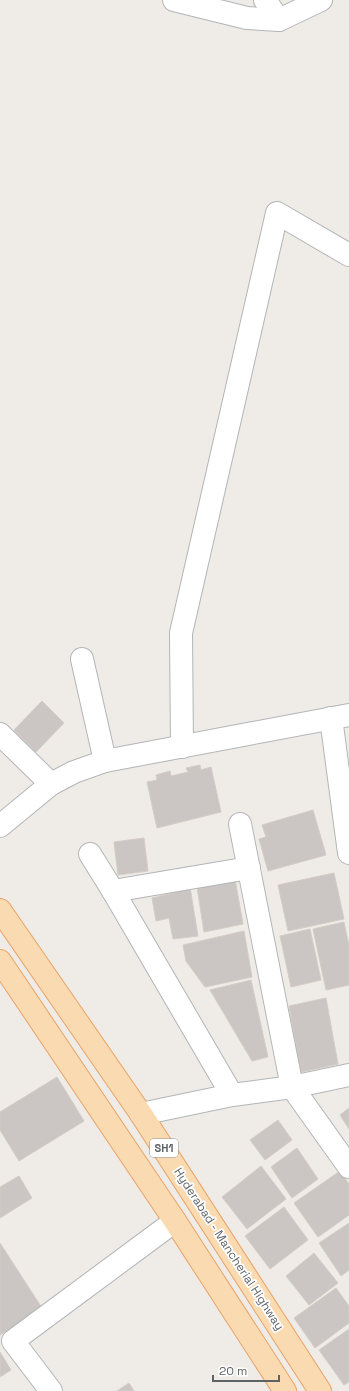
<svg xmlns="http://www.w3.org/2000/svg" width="349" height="1391" font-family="'Space Grotesk',sans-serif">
<rect width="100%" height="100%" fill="#efebe7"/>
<g fill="#cbc6c3" stroke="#d4ccc5">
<polygon points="42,701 64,723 36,752 14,730"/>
<polygon points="200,765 201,770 211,767 221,812 157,828 147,782 157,780 156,775 170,771 171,776 188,772 186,768"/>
<polygon points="313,810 326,855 268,871 259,839 266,837 262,825"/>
<polygon points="144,838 148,871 118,875 114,842"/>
<polygon points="334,873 344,919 288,931 278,885"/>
<polygon points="235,879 243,924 204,932 197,887"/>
<polygon points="190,887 198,936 173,939 169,918 156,921 152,898 173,893"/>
<polygon points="344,922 349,946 349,985 326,990 313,929"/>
<polygon points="310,929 321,980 291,987 280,936"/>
<polygon points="244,931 252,977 205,987 186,961 183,945"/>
<polygon points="251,980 268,1057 252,1061 210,990"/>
<polygon points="326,998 338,1064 301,1072 289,1006"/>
<polygon points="57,1077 84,1121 19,1161 0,1130 0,1112"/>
<polygon points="349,1108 349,1129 340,1115"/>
<polygon points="278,1120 292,1140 265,1160 250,1140"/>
<polygon points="297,1148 318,1179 292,1198 271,1167"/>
<polygon points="261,1166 286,1199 247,1229 222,1197"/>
<polygon points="340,1171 349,1184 349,1215 318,1237 294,1203"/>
<polygon points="19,1176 32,1198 0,1218 0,1187"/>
<polygon points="284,1207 308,1240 270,1269 245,1236"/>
<polygon points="349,1223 349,1270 341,1276 319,1243"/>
<polygon points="0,1243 42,1308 0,1335"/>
<polygon points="314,1253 338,1283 309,1305 286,1276"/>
<polygon points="336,1288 349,1306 349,1323 315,1348 294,1318"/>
<polygon points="349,1329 349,1382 344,1385 319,1350"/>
<polygon points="0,1352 11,1370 0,1377"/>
<polygon points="129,1383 134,1391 117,1391"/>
</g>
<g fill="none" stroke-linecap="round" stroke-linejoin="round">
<defs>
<g id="minor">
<polyline points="174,0 247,18 279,20 321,0"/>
<polyline points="265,0 279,20"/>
<polyline points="82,659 105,761"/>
<polyline points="331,718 349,853"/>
<polyline points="0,734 51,784"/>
<polyline points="182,747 181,633 277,213 349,255"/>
<polyline points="240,824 292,1087 349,1167"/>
<polyline points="0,826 51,784 74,772 105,761 349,715"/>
<polyline points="90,854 113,891 232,1095"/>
<polyline points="113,891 249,868"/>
<polyline points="141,1114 232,1095 292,1087 349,1075"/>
<polyline points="51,1391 13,1341 175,1221"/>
</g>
<g id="major">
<polyline points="0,910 141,1114 320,1391"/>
<polyline points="0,961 175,1221 285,1391"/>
</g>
</defs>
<use href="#minor" stroke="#b2b6b8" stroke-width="24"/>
<use href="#major" stroke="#e9a266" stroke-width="24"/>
<use href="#minor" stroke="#fff" stroke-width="22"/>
<use href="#major" stroke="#fadbb1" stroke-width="22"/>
</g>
<g text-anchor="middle" stroke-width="3.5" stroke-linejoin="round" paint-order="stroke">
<rect fill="#fff" stroke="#8e9294" stroke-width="1" x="150" y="1139" width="28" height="18" rx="3"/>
<g font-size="11" font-weight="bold" fill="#5e6466">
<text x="164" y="1152">SH1</text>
</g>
<g font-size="12" fill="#5e6466" stroke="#fff">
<text transform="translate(229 1249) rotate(57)" y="4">Hyderabad - Mancherial Highway</text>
</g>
</g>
<path d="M213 1375v6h66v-6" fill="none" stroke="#5e6466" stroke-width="2"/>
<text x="219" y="1375" font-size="12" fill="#5e6466" stroke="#ffffff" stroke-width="3" paint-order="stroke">20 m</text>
</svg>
